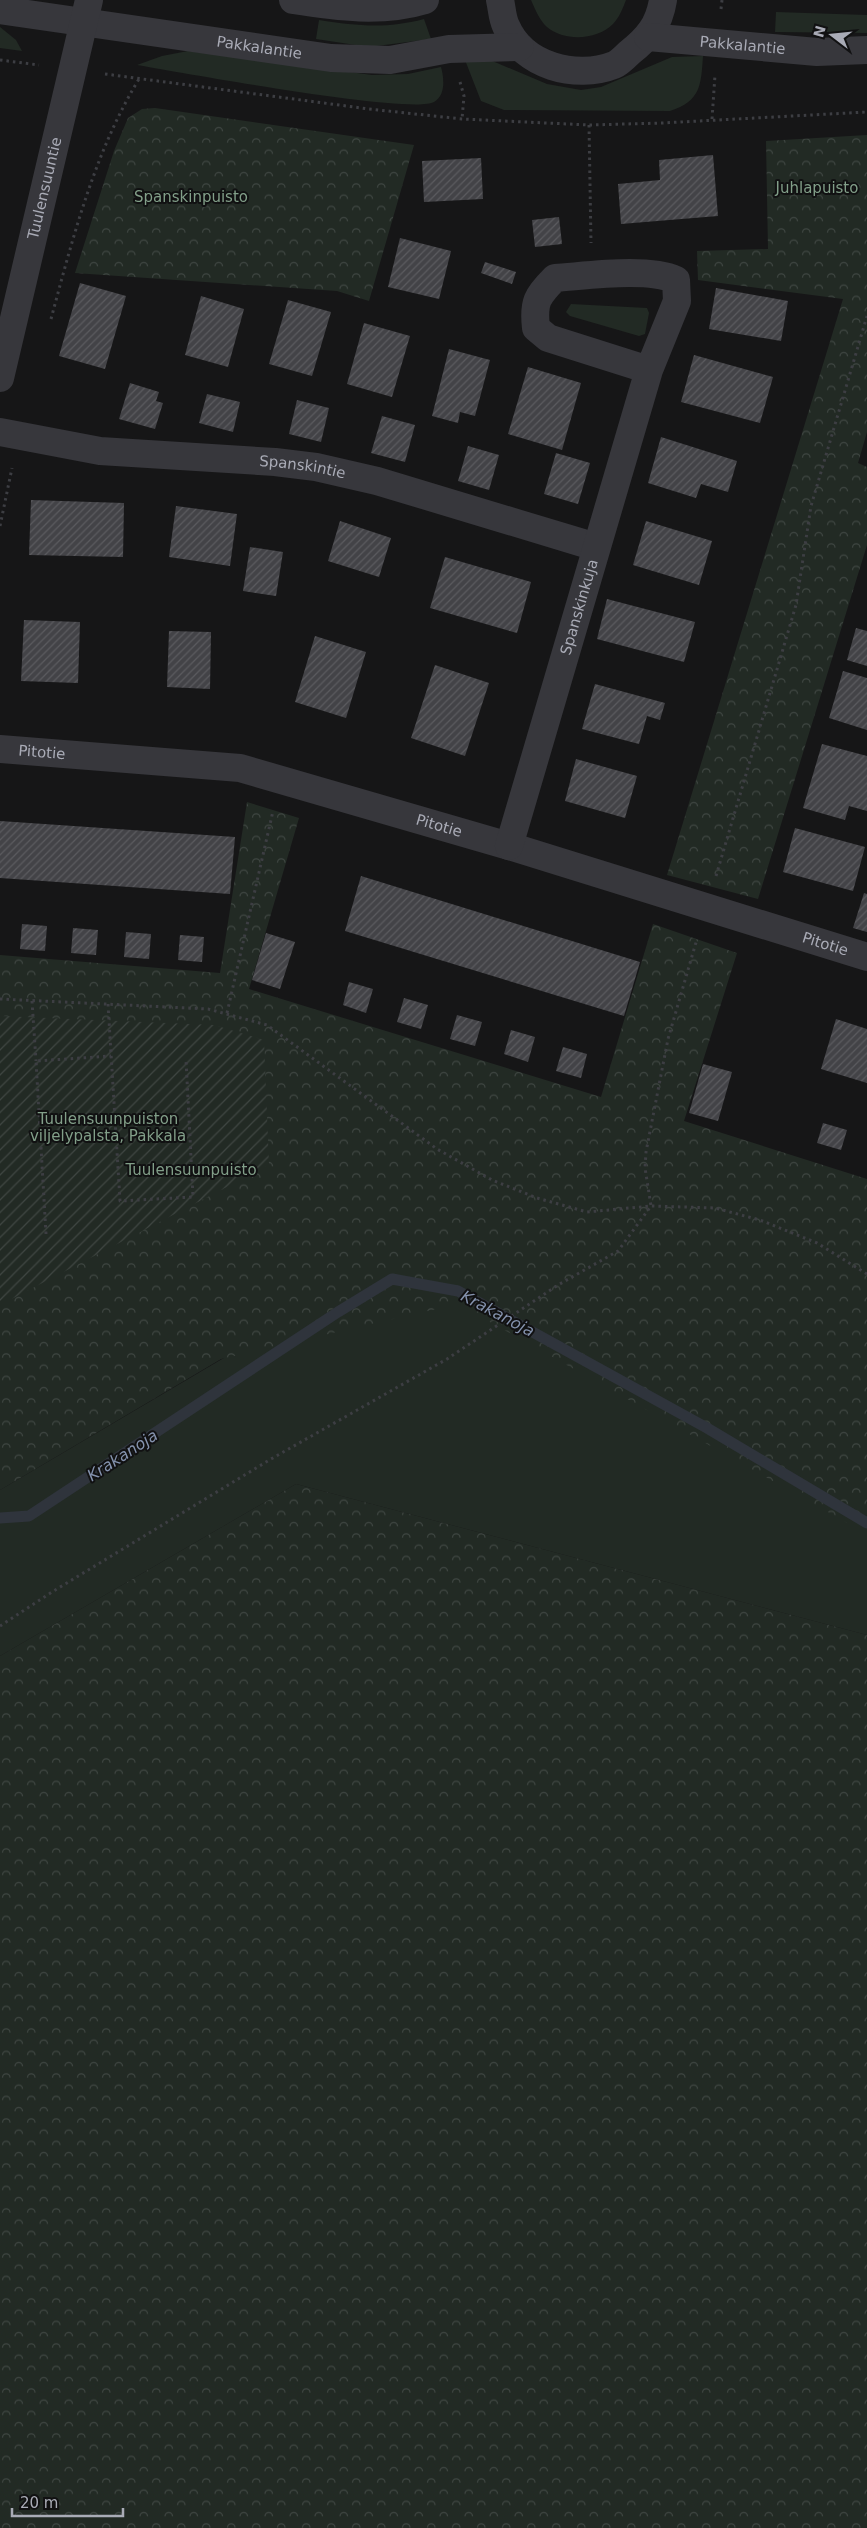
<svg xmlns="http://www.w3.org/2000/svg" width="867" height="2528" font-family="'DejaVu Sans',sans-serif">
<defs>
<pattern id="forest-crowns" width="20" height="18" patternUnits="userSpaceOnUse" patternTransform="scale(1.25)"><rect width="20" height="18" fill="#222a24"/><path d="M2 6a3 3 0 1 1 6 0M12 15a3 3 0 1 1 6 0" fill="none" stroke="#3f4642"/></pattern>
<pattern id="garden-furrows" width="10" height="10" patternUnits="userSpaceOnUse" patternTransform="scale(1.25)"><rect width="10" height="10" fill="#222a24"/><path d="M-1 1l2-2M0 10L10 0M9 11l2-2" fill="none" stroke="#3f4642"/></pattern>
<pattern id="building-hatch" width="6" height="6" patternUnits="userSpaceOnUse" patternTransform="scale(1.25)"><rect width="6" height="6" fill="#434347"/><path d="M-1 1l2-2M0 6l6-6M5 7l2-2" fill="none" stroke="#5b5b5f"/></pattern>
</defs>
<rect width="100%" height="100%" fill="#161617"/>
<g fill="#222a24">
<path d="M 531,0 L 626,0 C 623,8 619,18 613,24 C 597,40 565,42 547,27 C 540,21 535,9 531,0 Z"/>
<polygon points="776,12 867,15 867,33 775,32"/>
<path d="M 424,19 L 431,39 L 369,47 L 316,39 L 319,20 C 358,26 386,29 424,19 Z"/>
<polygon points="0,27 16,40 22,51 0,48"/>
<path d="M 188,51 L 372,75 L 408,74 L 441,67 C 444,78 446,95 434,102 C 412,115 178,72 137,65 L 162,56 Z"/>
<path d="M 703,56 C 701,85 701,101 670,111 L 504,110 L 481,101 L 465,60 L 490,60 L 547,84 L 581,90 L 601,87 L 672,57 Z"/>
<polygon points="571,304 647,308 649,313 645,334 639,336 570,316 566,312"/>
<path d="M 264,1040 L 324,1080 L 424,1158 L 490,1198 L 558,1219 L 589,1219 L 607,1223 L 605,1249 L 585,1295 L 613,1307 L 646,1226 C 659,1218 671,1220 686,1221 C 753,1223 809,1254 867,1285 L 867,1635 L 296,1484 L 0,1656 L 0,1490 L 371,1271 L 548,1280 L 354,1198 L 0,1399 L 0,1305 L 269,1165 Z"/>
</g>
<g fill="url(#forest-crowns)">
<polygon points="155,108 414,145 369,301 337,291 75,273 114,151 128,118 142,109"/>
<polygon points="867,135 867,432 858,463 867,467 867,545 758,899 667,875 843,299 698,280 697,251 768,249 766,141"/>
<polygon points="247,802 299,818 249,989 601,1097 653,924 737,953 684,1121 867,1179 867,1534 458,1304 221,1359 0,1490 0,955 220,973"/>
<polygon points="296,1484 867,1635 867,2528 0,2528 0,1656"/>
</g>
<polygon fill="url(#garden-furrows)" points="0,1016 214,1025 264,1040 269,1165 0,1305"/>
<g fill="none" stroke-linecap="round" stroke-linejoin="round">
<polyline stroke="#2f343c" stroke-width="11" points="0,1518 29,1516 338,1312 392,1279 458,1291 707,1428 867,1523"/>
</g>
<g fill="url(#building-hatch)">
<polygon points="713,155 718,216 621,224 618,184 660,180 659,160"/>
<polygon points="481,158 483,199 424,202 422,161"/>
<polygon points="559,217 562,244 535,247 532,220"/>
<polygon points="400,238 451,251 439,299 388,287"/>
<polygon points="485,262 516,272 512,284 481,273"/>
<polygon points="80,283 126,296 105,369 59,356"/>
<polygon points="716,288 788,301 781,341 709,329"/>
<polygon points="201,296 244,309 228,367 185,355"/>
<polygon points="288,300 331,312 312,376 269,364"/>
<polygon points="364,323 410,336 392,397 347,384"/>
<polygon points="449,349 490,360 475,416 460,412 458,423 432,416"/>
<polygon points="694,355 773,377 760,423 681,402"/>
<polygon points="528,367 581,383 562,450 508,434"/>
<polygon points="130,383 159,392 156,401 163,403 155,429 119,419"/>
<polygon points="207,394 240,402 233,432 199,423"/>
<polygon points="297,400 329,408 321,442 289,434"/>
<polygon points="382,416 415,425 405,462 371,453"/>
<polygon points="661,437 737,461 728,492 701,484 696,498 648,483"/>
<polygon points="468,446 499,455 489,490 458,481"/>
<polygon points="556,453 590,463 578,504 544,494"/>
<polygon points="31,500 124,503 123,557 29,555"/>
<polygon points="176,506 237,514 230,566 169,557"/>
<polygon points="340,521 391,538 379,577 328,561"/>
<polygon points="646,521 712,541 699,585 633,565"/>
<polygon points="250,547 283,552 276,596 243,591"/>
<polygon points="445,557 531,582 517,633 430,608"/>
<polygon points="607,599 695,622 684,662 597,639"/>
<polygon points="24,620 80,622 78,683 21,681"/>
<polygon points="856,628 867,631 867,666 847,660"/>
<polygon points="169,631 211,632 210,689 167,687"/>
<polygon points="315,636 366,652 346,718 295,702"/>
<polygon points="435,665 489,683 465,756 411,738"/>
<polygon points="843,671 867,678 867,730 829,718"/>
<polygon points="595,684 665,703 660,720 647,716 639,744 582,729"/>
<polygon points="822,744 867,756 867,811 849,806 845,820 803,808"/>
<polygon points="576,759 637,776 625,818 565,801"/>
<polygon points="0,821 235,837 230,894 0,878"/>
<polygon points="795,828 865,847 853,891 783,872"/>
<polygon points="361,876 640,962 624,1016 345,931"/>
<polygon points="864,893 867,894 867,932 853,928"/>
<polygon points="22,924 47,926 45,951 20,949"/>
<polygon points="73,928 98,930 96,955 71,953"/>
<polygon points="126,932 151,934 149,959 124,957"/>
<polygon points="266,933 295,942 280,989 252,980"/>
<polygon points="180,935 204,937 202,962 178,960"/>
<polygon points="349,982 373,989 366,1013 343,1005"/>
<polygon points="404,998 428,1005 421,1029 397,1022"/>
<polygon points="457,1015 482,1022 475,1046 450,1039"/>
<polygon points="836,1019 867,1029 867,1083 821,1069"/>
<polygon points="511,1030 535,1037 528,1062 504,1054"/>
<polygon points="563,1047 587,1054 581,1078 556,1071"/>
<polygon points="703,1064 732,1072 718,1121 689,1113"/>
<polygon points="823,1123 847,1130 841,1150 817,1143"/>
</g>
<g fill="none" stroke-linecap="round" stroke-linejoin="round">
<g stroke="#3d3e43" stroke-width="3" stroke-dasharray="2.5 4" stroke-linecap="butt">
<polyline points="721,9 722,0"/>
<polyline points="0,60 39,65"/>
<polyline points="105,74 369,109 462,119 589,125 662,123 867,112"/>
<polyline points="460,82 464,96 462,119"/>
<polyline points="712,119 715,75"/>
<polyline points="589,125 591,243"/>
<path d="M 51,319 C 73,237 95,151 139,79"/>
<polyline points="0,526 12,468"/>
<polyline points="716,876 796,605 811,506 867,316"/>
<polyline points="0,999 208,1009 267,1025 437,1149 492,1180 537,1198 587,1212 651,1206 715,1208 760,1220 817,1243 867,1274"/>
<polyline points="32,1001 36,1061"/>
<polyline points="108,1004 120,1201 193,1197 186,1060"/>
<polyline points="227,1013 273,811"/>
<polyline points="46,1234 36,1061 111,1056"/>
<polyline points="0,1626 52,1592 271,1459 447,1359 558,1285 618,1251 651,1206 645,1168 646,1152 668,1039 697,939"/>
</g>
<g stroke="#37373c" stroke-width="28">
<path d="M 293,0 C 337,7 382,13 425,0"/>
<path d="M 500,0 C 502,8 502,18 506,26 C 523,66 576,80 614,65 C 619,63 625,57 629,53 C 648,38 659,25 663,0"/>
<path id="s1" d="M 0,10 L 331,58 L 390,60 L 449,49 L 520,47"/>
<path id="s2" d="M 648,37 L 817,52 L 867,50"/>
<path id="s3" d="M 0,378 L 89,0"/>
<path id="s4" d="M 0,432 L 100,451 L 275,462 L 316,467 L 377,481 L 596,547"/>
<path id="s5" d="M 0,749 L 240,768 L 509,846 L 867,957"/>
<path id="s6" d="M 509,846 L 649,370 L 677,301 L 676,280 C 648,267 586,276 555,278 C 537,296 533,302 536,328 L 548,338 L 649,370"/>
</g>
</g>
<g text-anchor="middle" stroke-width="4" stroke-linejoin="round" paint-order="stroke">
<g font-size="15" fill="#a9abb6" stroke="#111112">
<text dy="5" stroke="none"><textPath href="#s2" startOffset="95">Pakkalantie</textPath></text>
<text dy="5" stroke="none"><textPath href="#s1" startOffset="262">Pakkalantie</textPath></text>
<text dy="5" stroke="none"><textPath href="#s3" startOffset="195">Tuulensuuntie</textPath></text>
<text dy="5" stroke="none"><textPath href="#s4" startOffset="305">Spanskintie</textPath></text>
<text dy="5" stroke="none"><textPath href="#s6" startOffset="249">Spanskinkuja</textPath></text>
<text dy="5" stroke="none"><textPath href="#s5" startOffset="42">Pitotie</textPath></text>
<text dy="5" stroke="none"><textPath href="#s5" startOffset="448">Pitotie</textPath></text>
<text dy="5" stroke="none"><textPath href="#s5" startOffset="852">Pitotie</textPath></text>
</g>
<g font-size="15" fill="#829f89" stroke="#111112">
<text x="817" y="193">Juhlapuisto</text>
<text x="191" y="202">Spanskinpuisto</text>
<text x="108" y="1124">Tuulensuunpuiston<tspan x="108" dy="17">viljelypalsta, Pakkala</tspan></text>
<text x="191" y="1175">Tuulensuunpuisto</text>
</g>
<g font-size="16" font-style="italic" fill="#8492ad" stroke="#111112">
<text transform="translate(498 1313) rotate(28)" y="6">Krakanoja</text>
<text transform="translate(122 1455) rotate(-33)" y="6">Krakanoja</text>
</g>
</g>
<g transform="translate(832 35) rotate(286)" stroke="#111112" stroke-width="4" paint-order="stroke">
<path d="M0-4L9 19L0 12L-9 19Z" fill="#a9abb6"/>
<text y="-8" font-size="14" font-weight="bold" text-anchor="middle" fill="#a9abb6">N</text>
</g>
<path d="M12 2508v8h111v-8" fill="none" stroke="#a9abb6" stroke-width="2.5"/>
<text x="20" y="2508" font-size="15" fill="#a9abb6" stroke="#111112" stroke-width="4" paint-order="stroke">20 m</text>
</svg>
